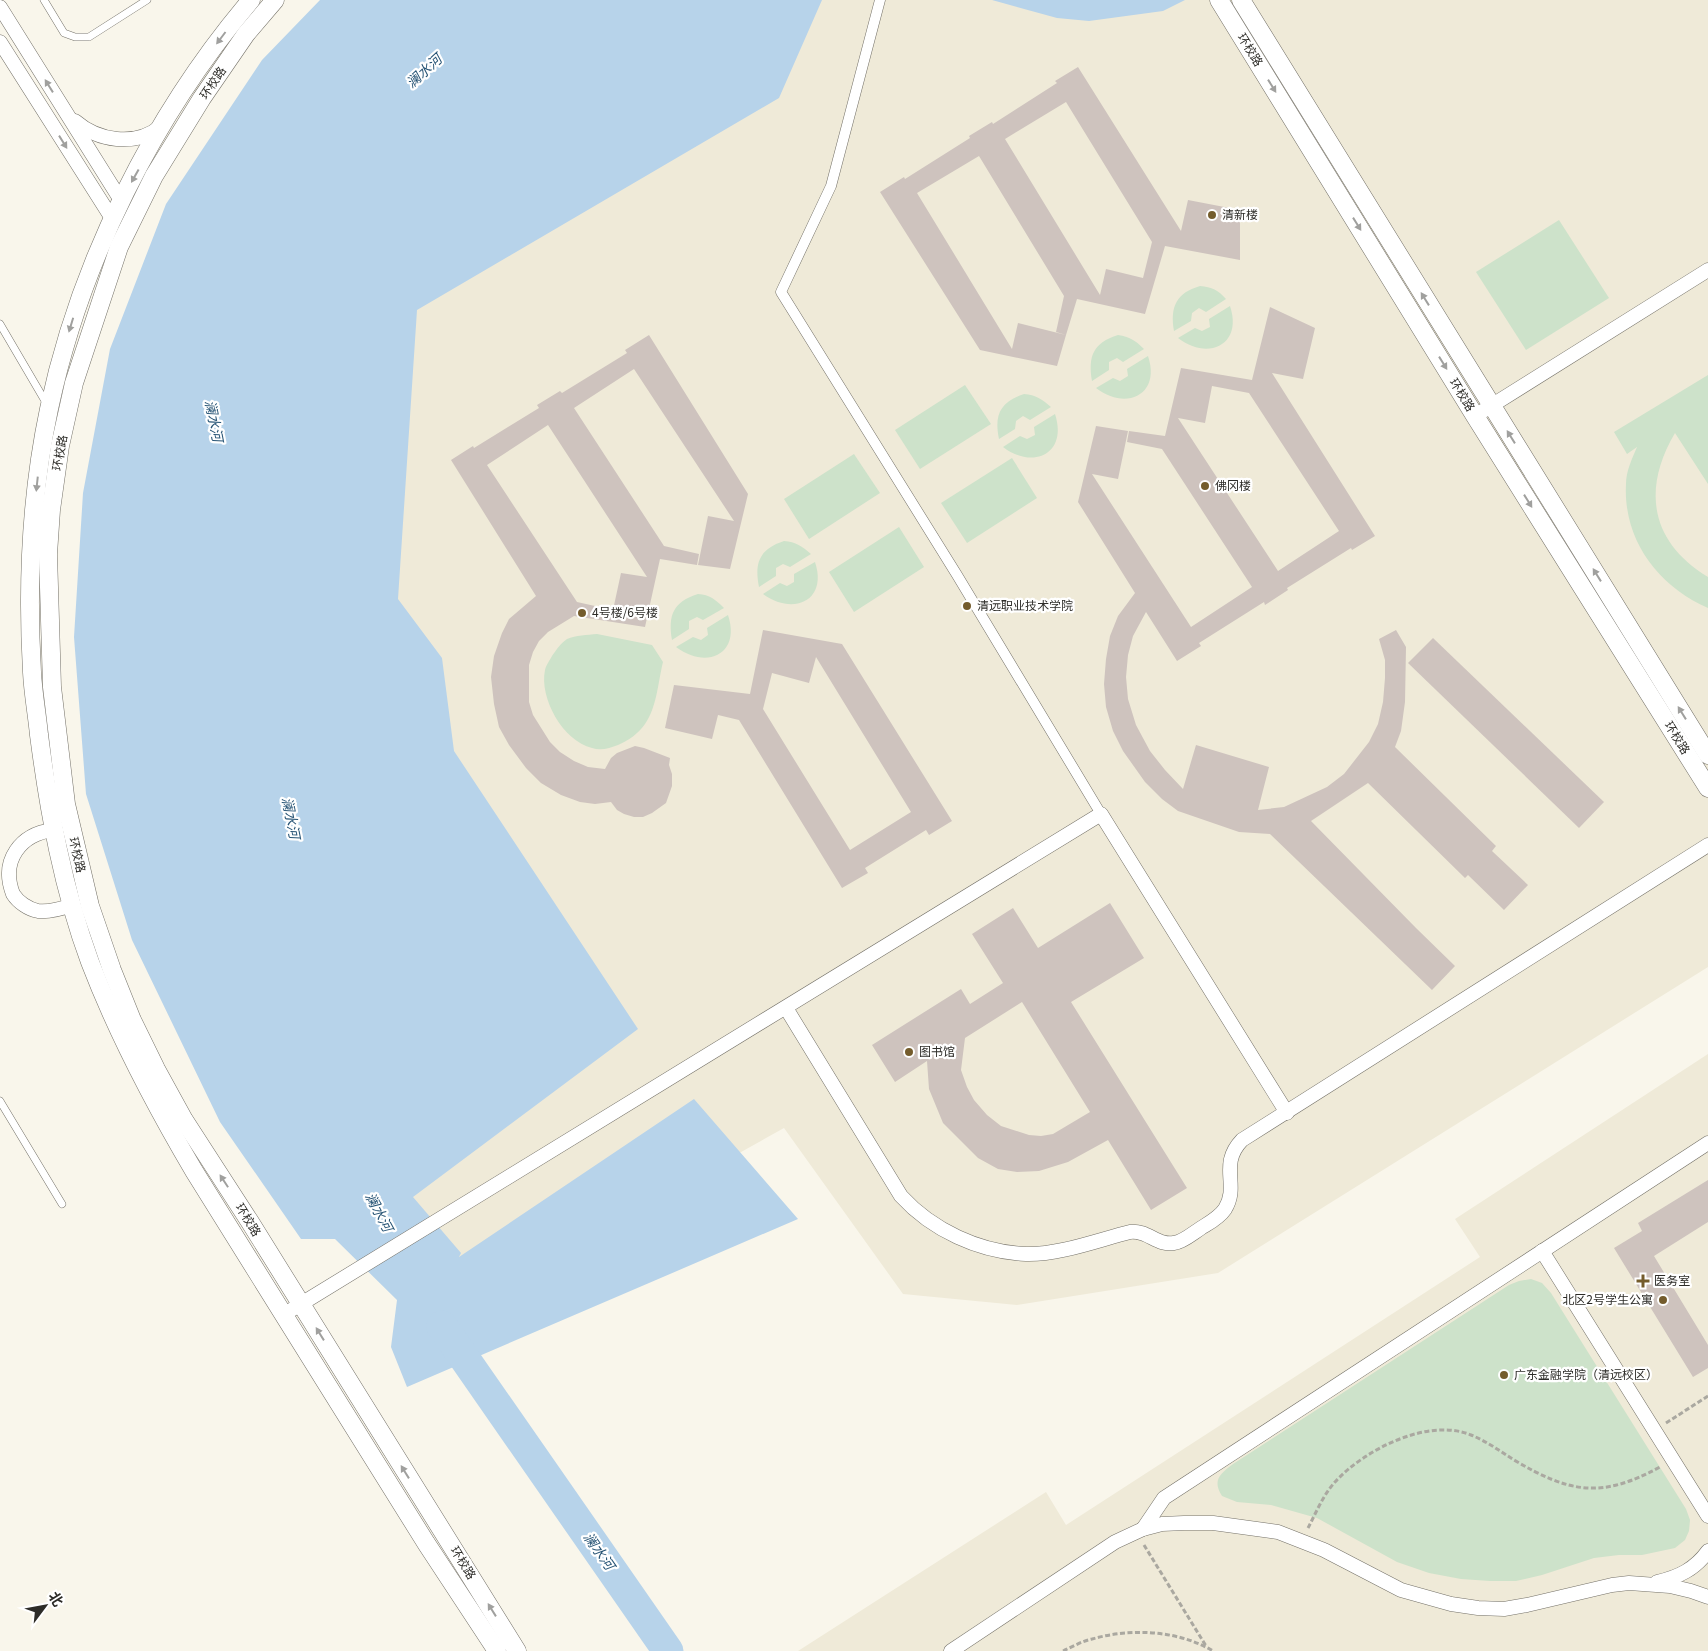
<svg xmlns="http://www.w3.org/2000/svg" width="1708" height="1651" font-family="Georgia,'Noto Sans SC',serif">
<rect width="100%" height="100%" fill="#f9f6eb"/>
<g fill="#efead8">
<polygon points="561,0 1708,0 1708,967 1218,1273 1017,1305 903,1294 784,1128 456,1311 344,1185 242,400"/>
<polygon points="1708,1054 1708,1651 798,1651 1046,1492 1066,1525 1480,1257 1455,1219"/>
</g>
<g fill="#cde2ca">
<polygon points="1559,220 1609,298 1526,350 1476,272"/>
<path d="M 1200,286 C 1212,287 1218,290 1226,299 L 1206,312 L 1199,308 L 1192,313 L 1191,321 L 1174,331 C 1170,307 1176,293 1200,286 Z"/>
<path d="M 1230,306 C 1243,345 1208,361 1178,338 L 1195,328 L 1202,331 L 1210,327 L 1209,319 Z"/>
<path d="M 1118,335 C 1130,337 1135,340 1144,349 L 1123,362 L 1117,358 L 1109,362 L 1109,370 L 1092,381 C 1088,356 1093,343 1118,335 Z"/>
<path d="M 1148,356 C 1161,395 1126,411 1096,388 L 1113,378 L 1120,381 L 1128,376 L 1127,369 Z"/>
<path d="M 1708,375 L 1708,484 L 1675,433 C 1642,489 1650,542 1708,577 L 1708,608 C 1658,586 1623,540 1626,484 C 1626,471 1632,459 1637,447 L 1627,454 L 1614,432 Z"/>
<polygon points="965,385 991,424 920,469 895,430"/>
<path d="M 1024,394 C 1036,395 1042,399 1051,407 L 1030,420 L 1023,416 L 1016,421 L 1015,429 L 999,439 C 994,415 1000,402 1024,394 Z"/>
<path d="M 1055,414 C 1068,454 1033,470 1003,447 L 1020,436 L 1027,439 L 1035,435 L 1034,427 Z"/>
<polygon points="854,454 880,493 809,539 784,499"/>
<polygon points="1012,458 1037,498 967,543 941,503"/>
<polygon points="899,527 924,567 854,612 829,572"/>
<path d="M 784,541 C 796,542 802,546 811,554 L 790,567 L 783,564 L 776,568 L 776,576 L 759,587 C 754,562 760,549 784,541 Z"/>
<path d="M 815,562 C 828,601 793,616 763,594 L 780,583 L 787,586 L 794,582 L 794,574 Z"/>
<path d="M 698,594 C 710,595 715,599 724,608 L 703,620 L 697,617 L 689,621 L 689,629 L 672,640 C 668,615 673,602 698,594 Z"/>
<path d="M 728,615 C 741,654 707,670 676,647 L 693,637 L 701,640 L 708,635 L 707,628 Z"/>
<path d="M 597,634 L 652,645 L 663,662 C 658,682 657,707 645,724 C 639,733 628,741 618,745 C 610,748 601,751 592,748 C 563,741 539,698 545,670 C 546,665 550,660 552,656 C 556,650 561,643 567,639 C 576,635 587,635 597,634 Z"/>
<path d="M 1531,1279 L 1542,1283 L 1551,1293 L 1686,1509 L 1690,1520 L 1689,1531 L 1685,1540 L 1675,1548 L 1642,1555 L 1619,1555 L 1594,1558 L 1542,1575 L 1516,1581 L 1490,1581 L 1461,1579 L 1429,1573 L 1397,1562 L 1317,1518 L 1271,1505 L 1237,1502 L 1222,1496 C 1212,1480 1220,1474 1233,1464 L 1509,1285 L 1519,1281 Z"/>
</g>
<g fill="#b7d3ea">
<polygon points="320,0 822,0 779,98 417,310 398,599 442,658 454,751 638,1029 413,1197 461,1253 459,1257 694,1099 798,1219 407,1387 391,1347 397,1300 335,1239 301,1239 220,1122 132,940 86,794 74,637 83,493 110,349 166,204 262,60"/>
<polygon points="992,0 1185,0 1163,11 1089,21 1057,18"/>
</g>
<g fill="none" stroke-linecap="round" stroke-linejoin="round">
<polyline stroke="#b7d3ea" stroke-width="31" points="442,1326 668,1651"/>
</g>
<g fill="#cec3be" fill-rule="evenodd">
<path d="M 1078,67 L 1181,231 L 1188,200 L 1240,210 L 1240,260 L 1165,246 L 1145,314 L 1077,299 L 1066,335 L 1056,332 L 1064,296 L 979,156 L 917,193 L 1012,349 L 1018,323 L 1066,335 L 1057,366 L 980,350 L 880,192 L 904,177 L 905,179 L 970,138 L 969,136 L 992,122 L 993,124 L 1057,83 L 1055,81 ZM 1066,102 L 1152,242 L 1143,278 L 1106,269 L 1100,295 L 1005,139 Z"/>
<path d="M 1270,307 L 1315,328 L 1303,379 L 1272,373 L 1375,536 L 1352,550 L 1351,548 L 1287,588 L 1288,590 L 1265,605 L 1264,602 L 1199,643 L 1201,646 L 1177,661 L 1146,612 L 1133,636 L 1128,655 L 1126,677 L 1128,699 L 1136,725 L 1150,751 L 1165,770 L 1183,789 L 1196,745 L 1269,767 L 1258,810 L 1284,807 L 1327,787 L 1344,774 L 1369,742 L 1378,724 L 1383,702 L 1385,678 L 1385,660 L 1379,639 L 1396,630 L 1406,647 L 1405,702 L 1401,731 L 1395,747 L 1496,846 L 1492,851 L 1528,885 L 1504,910 L 1468,875 L 1465,878 L 1368,783 L 1311,821 L 1416,928 L 1455,966 L 1432,990 L 1270,834 L 1239,832 L 1178,811 L 1162,799 L 1145,782 L 1123,751 L 1113,731 L 1106,707 L 1104,684 L 1106,659 L 1110,636 L 1118,616 L 1135,593 L 1078,502 L 1096,426 L 1128,431 L 1118,479 L 1092,474 L 1191,627 L 1252,587 L 1162,449 L 1127,442 L 1129,431 L 1165,436 L 1181,368 L 1252,380 ZM 1212,386 L 1249,393 L 1339,531 L 1278,571 L 1178,418 L 1205,423 Z"/>
<path d="M 649,335 L 748,494 L 730,569 L 698,565 L 708,516 L 734,521 L 634,369 L 574,408 L 664,546 L 699,554 L 697,565 L 660,559 L 645,627 L 574,616 L 548,632 L 539,641 L 533,652 L 529,665 L 529,702 L 533,715 L 550,742 L 560,752 L 574,761 L 588,767 L 605,769 L 611,758 L 617,753 L 635,746 L 644,748 L 670,758 L 669,765 L 672,774 L 672,786 L 666,803 L 652,813 L 643,817 L 634,817 L 624,814 L 617,810 L 611,802 L 595,804 L 580,802 L 561,795 L 541,783 L 526,768 L 509,745 L 499,727 L 494,704 L 491,677 L 494,656 L 502,633 L 509,619 L 536,596 L 451,460 L 473,446 L 474,448 L 539,408 L 537,405 L 560,391 L 562,393 L 627,353 L 625,350 ZM 548,425 L 647,577 L 621,573 L 613,610 L 577,602 L 487,465 Z"/>
<path d="M 763,630 L 842,644 L 952,821 L 929,835 L 926,830 L 865,868 L 868,873 L 842,888 L 739,720 L 718,715 L 712,739 L 665,728 L 674,685 L 750,694 ZM 816,657 L 911,812 L 850,850 L 763,709 L 772,673 L 809,683 Z"/>
<polygon points="1433,638 1604,802 1579,828 1408,663"/>
<path d="M 1110,903 L 1144,958 L 1071,1002 L 1187,1188 L 1151,1210 L 1108,1140 L 1068,1162 L 1039,1171 L 1017,1172 L 998,1169 L 978,1158 L 943,1123 L 929,1089 L 927,1061 L 895,1082 L 872,1045 L 961,989 L 970,1004 L 1003,983 L 972,934 L 1013,908 L 1038,948 ZM 1022,1002 L 1090,1112 L 1053,1134 L 1041,1136 L 1029,1135 L 1001,1126 L 987,1115 L 974,1100 L 967,1087 L 961,1070 L 965,1038 Z"/>
<polygon points="1708,1180 1708,1222 1654,1256 1708,1345 1708,1368 1693,1377 1614,1248 1642,1231 1638,1223"/>
</g>
<g fill="none" stroke-linecap="round" stroke-linejoin="round">
<defs>
<g id="service">
<polyline points="44,0 64,33 75,37 89,37 147,0"/>
<polyline points="0,324 48,406"/>
<polyline points="0,1101 62,1204"/>
</g>
<polyline id="pedestrian" points="880,0 831,186 781,292 957,575 1101,814"/>
<g id="minor">
<polyline points="0,7 122,202"/>
<polyline points="0,42 113,220"/>
<path d="M 75,121 C 98,141 135,147 160,127"/>
<polyline points="1475,416 1708,270"/>
<path d="M 53,830 C 21,834 0,860 13,894 C 18,902 28,909 38,911 C 49,912 61,909 72,905"/>
<path d="M 786,1008 L 901,1196 C 932,1230 979,1252 1026,1254 C 1059,1255 1098,1240 1130,1232 C 1148,1230 1157,1246 1174,1243 C 1183,1242 1193,1233 1201,1228 C 1209,1223 1219,1218 1225,1209 C 1240,1185 1218,1165 1242,1140 L 1708,845"/>
<polyline points="1542,1251 1708,1516"/>
<polyline points="283,1315 1101,814 1287,1113"/>
<polyline points="1143,1529 1164,1498 1708,1143"/>
<path d="M 1657,1582 C 1679,1577 1695,1569 1708,1551"/>
<polyline points="951,1651 1115,1542 1143,1529 1162,1524 1184,1523 1213,1523 1278,1532 1324,1550 1401,1590 1451,1604 1478,1608 1504,1609 1527,1605 1612,1585 1629,1583 1670,1586 1691,1591 1708,1597"/>
</g>
<g id="tertiary">
<path d="M 251,0 C 154,114 80,262 49,409 C 31,494 27,585 32,672 C 33,693 37,714 39,735 C 49,812 63,889 90,962 C 118,1035 154,1103 194,1171 L 426,1543 L 497,1651"/>
<polyline points="275,0 246,34 202,98 154,176 119,247 74,383 60,446 51,510 48,554 52,687 66,804 90,906 112,970 132,1020 156,1069 184,1120 250,1222 517,1651"/>
<polyline points="1219,0 1475,416 1708,788"/>
<polyline points="1241,0 1708,755"/>
</g>
</defs>
<use href="#service" stroke="#747168" stroke-width="8"/>
<use href="#pedestrian" stroke="#747168" stroke-width="11"/>
<use href="#minor" stroke="#747168" stroke-width="15"/>
<use href="#tertiary" stroke="#747168" stroke-width="19"/>
<g stroke="#aaa8a0" stroke-width="3" stroke-dasharray="5 2.5" stroke-linecap="butt">
<polyline points="1666,1423 1708,1396"/>
<path d="M 1308,1528 C 1316,1513 1323,1495 1335,1482 C 1364,1450 1428,1417 1471,1435 C 1486,1441 1500,1451 1514,1460 C 1570,1493 1601,1499 1660,1467"/>
<polyline points="1144,1545 1206,1646"/>
<path d="M 1063,1651 C 1072,1647 1082,1641 1092,1639 C 1131,1628 1178,1630 1213,1651"/>
</g>
<use href="#service" stroke="#fff" stroke-width="7"/>
<use href="#pedestrian" stroke="#fff" stroke-width="10"/>
<use href="#minor" stroke="#fff" stroke-width="14"/>
<use href="#tertiary" stroke="#fff" stroke-width="18"/>
</g>
<defs><path id="oneway-solid" d="M-6-.8H1V-3.2L6.5 0L1 3.2V.8H-6Z" transform="scale(1.25)"/></defs>
<g fill="#a0a09e">
<use href="#oneway-solid" transform="translate(221 38) rotate(127)"/>
<use href="#oneway-solid" transform="translate(49 86) rotate(-122)"/>
<use href="#oneway-solid" transform="translate(1272 86) rotate(58)"/>
<use href="#oneway-solid" transform="translate(63 142) rotate(58)"/>
<use href="#oneway-solid" transform="translate(135 176) rotate(119)"/>
<use href="#oneway-solid" transform="translate(1357 224) rotate(58)"/>
<use href="#oneway-solid" transform="translate(1425 299) rotate(-122)"/>
<use href="#oneway-solid" transform="translate(71 325) rotate(107)"/>
<use href="#oneway-solid" transform="translate(1443 363) rotate(58)"/>
<use href="#oneway-solid" transform="translate(1511 437) rotate(-122)"/>
<use href="#oneway-solid" transform="translate(37 484) rotate(96)"/>
<use href="#oneway-solid" transform="translate(1528 501) rotate(58)"/>
<use href="#oneway-solid" transform="translate(1597 575) rotate(-122)"/>
<use href="#oneway-solid" transform="translate(1682 713) rotate(-122)"/>
<use href="#oneway-solid" transform="translate(224 1181) rotate(-123)"/>
<use href="#oneway-solid" transform="translate(320 1334) rotate(-122)"/>
<use href="#oneway-solid" transform="translate(405 1472) rotate(-122)"/>
<use href="#oneway-solid" transform="translate(492 1610) rotate(-122)"/>
</g>
<g fill="#745c2c" stroke="#fff" stroke-width="2">
<circle cx="1212" cy="215" r="5"/>
<circle cx="1205" cy="486" r="5"/>
<circle cx="967" cy="606" r="5"/>
<circle cx="582" cy="613" r="5"/>
<circle cx="909" cy="1052" r="5"/>
<path d="M1640.5 1273.5h5v5h5v5h-5v5h-5v-5h-5v-5h5z"/>
<circle cx="1663" cy="1300" r="5"/>
<circle cx="1504" cy="1375" r="5"/>
</g>
<g text-anchor="middle" stroke-width="4.5" stroke-linejoin="round" paint-order="stroke">
<g font-size="12" fill="#2d2c28" stroke="#fff">
<text transform="translate(1250 50) rotate(58)" y="4">环校路</text>
<text transform="translate(213 83) rotate(-56)" y="4">环校路</text>
<text transform="translate(1462 395) rotate(58)" y="4">环校路</text>
<text transform="translate(60 453) rotate(-80)" y="4">环校路</text>
<text transform="translate(1677 738) rotate(58)" y="4">环校路</text>
<text transform="translate(77 855) rotate(77)" y="4">环校路</text>
<text transform="translate(248 1220) rotate(58)" y="4">环校路</text>
<text transform="translate(463 1563) rotate(58)" y="4">环校路</text>
</g>
<g font-size="12" fill="#2d2c28" stroke="#fff" text-anchor="start">
<text x="1222" y="219">清新楼</text>
<text x="1215" y="490">佛冈楼</text>
<text x="977" y="610">清远职业技术学院</text>
<text x="592" y="617">4号楼/6号楼</text>
<text x="919" y="1056">图书馆</text>
<text x="1654" y="1285">医务室</text>
<text x="1653" y="1304" text-anchor="end">北区2号学生公寓</text>
<text x="1514" y="1379">广东金融学院（清远校区）</text>
</g>
<g font-size="14" font-style="italic" fill="#275475" stroke="#fff">
<text transform="translate(424 71) rotate(-42)" y="5">澜水河</text>
<text transform="translate(214 421) rotate(79)" y="5">澜水河</text>
<text transform="translate(291 818) rotate(79)" y="5">澜水河</text>
<text transform="translate(379 1212) rotate(62)" y="5">澜水河</text>
<text transform="translate(599 1551) rotate(55)" y="5">澜水河</text>
</g>
</g>
<g transform="translate(45 1606) rotate(58)" stroke="#ffffff" stroke-width="4" paint-order="stroke">
<path d="M0-4L9 19L0 12L-9 19Z" fill="#2d2c28"/>
<text y="-8" font-size="14" font-weight="bold" text-anchor="middle" fill="#2d2c28">北</text>
</g>
</svg>
